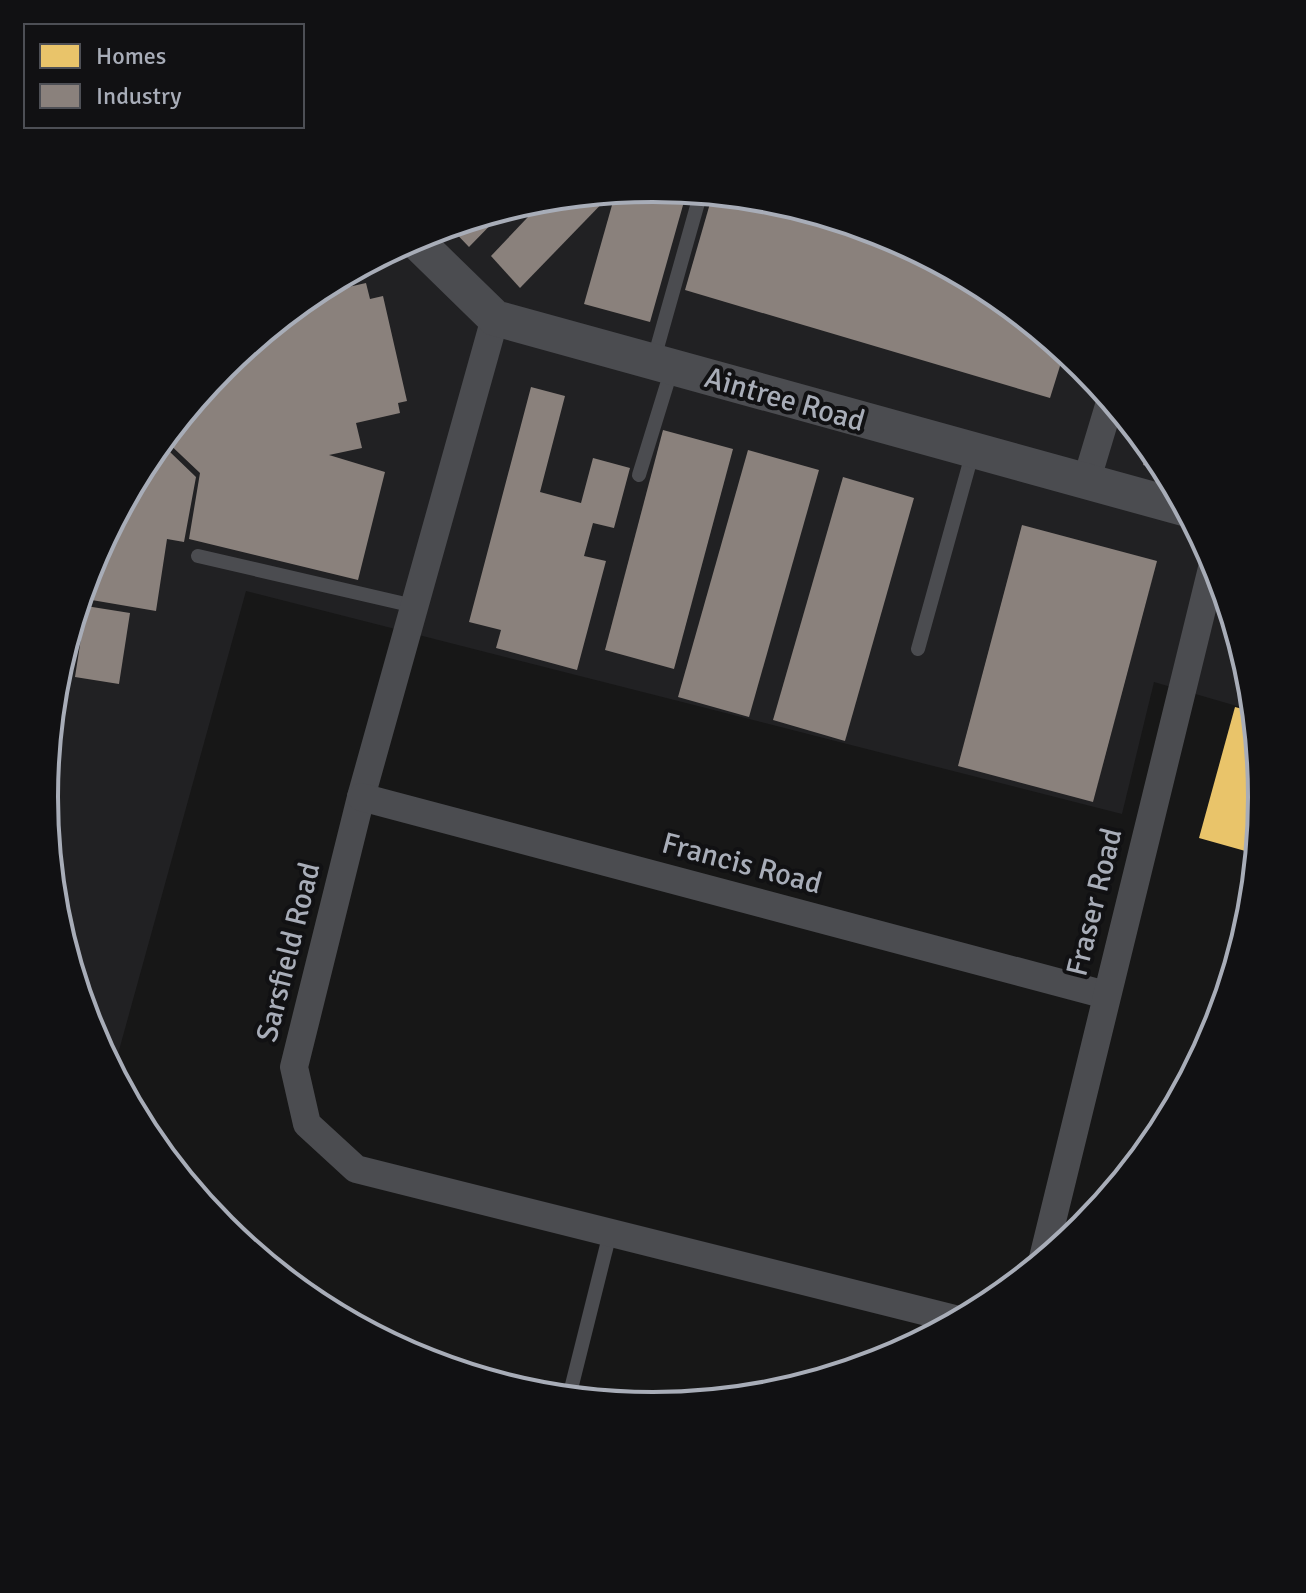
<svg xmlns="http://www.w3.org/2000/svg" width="1306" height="1593" font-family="Signika,sans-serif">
<rect width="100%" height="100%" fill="#171717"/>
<polygon fill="#212123" points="653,188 772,199 886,234 992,290 1084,366 1160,459 1216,564 1250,678 1254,711 1154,682 1122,814 246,591 113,1072 90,1029 56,915 44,796 56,677 91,563 147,458 223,366 315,290 420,234 535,199"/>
<polygon fill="#e9c46a" points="1235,707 1254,712 1262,797 1256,854 1199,838"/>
<g fill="#8a817c">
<polygon points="653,188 687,191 650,322 584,304 616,191"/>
<polygon points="614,191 520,288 491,256 546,198"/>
<polygon points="713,193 772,199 886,234 992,290 1065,350 1050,398 685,290"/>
<polygon points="508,207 469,247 448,225 497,211"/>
<polygon points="332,281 335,290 366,283 370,299 383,296 407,401 398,403 400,413 356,423 362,448 329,455 385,472 358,580 189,539 200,473 163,438 223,366 315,290"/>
<polygon points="531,387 565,396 540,492 581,503 593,458 630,468 614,528 593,523 584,556 606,561 577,670 496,648 501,630 469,622"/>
<polygon points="663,430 733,449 674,669 605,650"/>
<polygon points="1149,445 1160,459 1166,471 1143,465"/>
<polygon points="154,450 170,452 196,477 184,542 167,539 156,611 80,598 91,563"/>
<polygon points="748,450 819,470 749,717 678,697"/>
<polygon points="843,477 914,498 845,741 773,720"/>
<polygon points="1022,525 1157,561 1093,802 958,766"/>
<polygon points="86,606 130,613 119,684 75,677"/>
</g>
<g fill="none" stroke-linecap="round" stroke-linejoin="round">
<g stroke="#4b4c50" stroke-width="14">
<polyline points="653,362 701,192"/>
<polyline points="639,475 672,368"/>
<polyline points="198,556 414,606"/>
<polyline points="918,649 973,451"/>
<polyline points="569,1397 610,1233"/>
</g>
<g stroke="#4b4c50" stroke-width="28">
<polyline points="495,318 361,797 294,1067 307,1124 356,1169 959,1320"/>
<polyline points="1086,482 1111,399"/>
<polyline points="361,797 1106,995"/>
<polyline points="1042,1262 1214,560"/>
</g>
<polyline stroke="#4b4c50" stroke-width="36" points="413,238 495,318 1187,509"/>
</g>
<g text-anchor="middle" stroke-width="8" stroke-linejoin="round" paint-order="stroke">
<g font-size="30" fill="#a8adb8" stroke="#111113">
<text transform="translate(785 399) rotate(16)" y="10">Aintree Road</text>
<text transform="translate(742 863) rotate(15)" y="10">Francis Road</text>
<text transform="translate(1094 902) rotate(-76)" y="10">Fraser Road</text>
<text transform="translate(288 952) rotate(-76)" y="10">Sarsfield Road</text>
</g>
</g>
<path d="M0 0H1306V1593H0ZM58 797a595 595 0 1 1 1190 0a595 595 0 1 1-1190 0Z" fill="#111113" fill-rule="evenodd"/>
<path fill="none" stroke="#a8adb8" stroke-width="4" d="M58 797a595 595 0 1 1 1190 0a595 595 0 1 1-1190 0Z"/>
<rect x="24" y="24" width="280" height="104" fill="#111113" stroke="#4d4f55" stroke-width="2"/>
<rect x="40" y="44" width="40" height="24" fill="#e9c46a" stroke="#4d4f55" stroke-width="2"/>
<text x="96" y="64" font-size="24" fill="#a8adb8">Homes</text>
<rect x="40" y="84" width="40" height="24" fill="#8a817c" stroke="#4d4f55" stroke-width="2"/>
<text x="96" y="104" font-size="24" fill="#a8adb8">Industry</text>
</svg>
